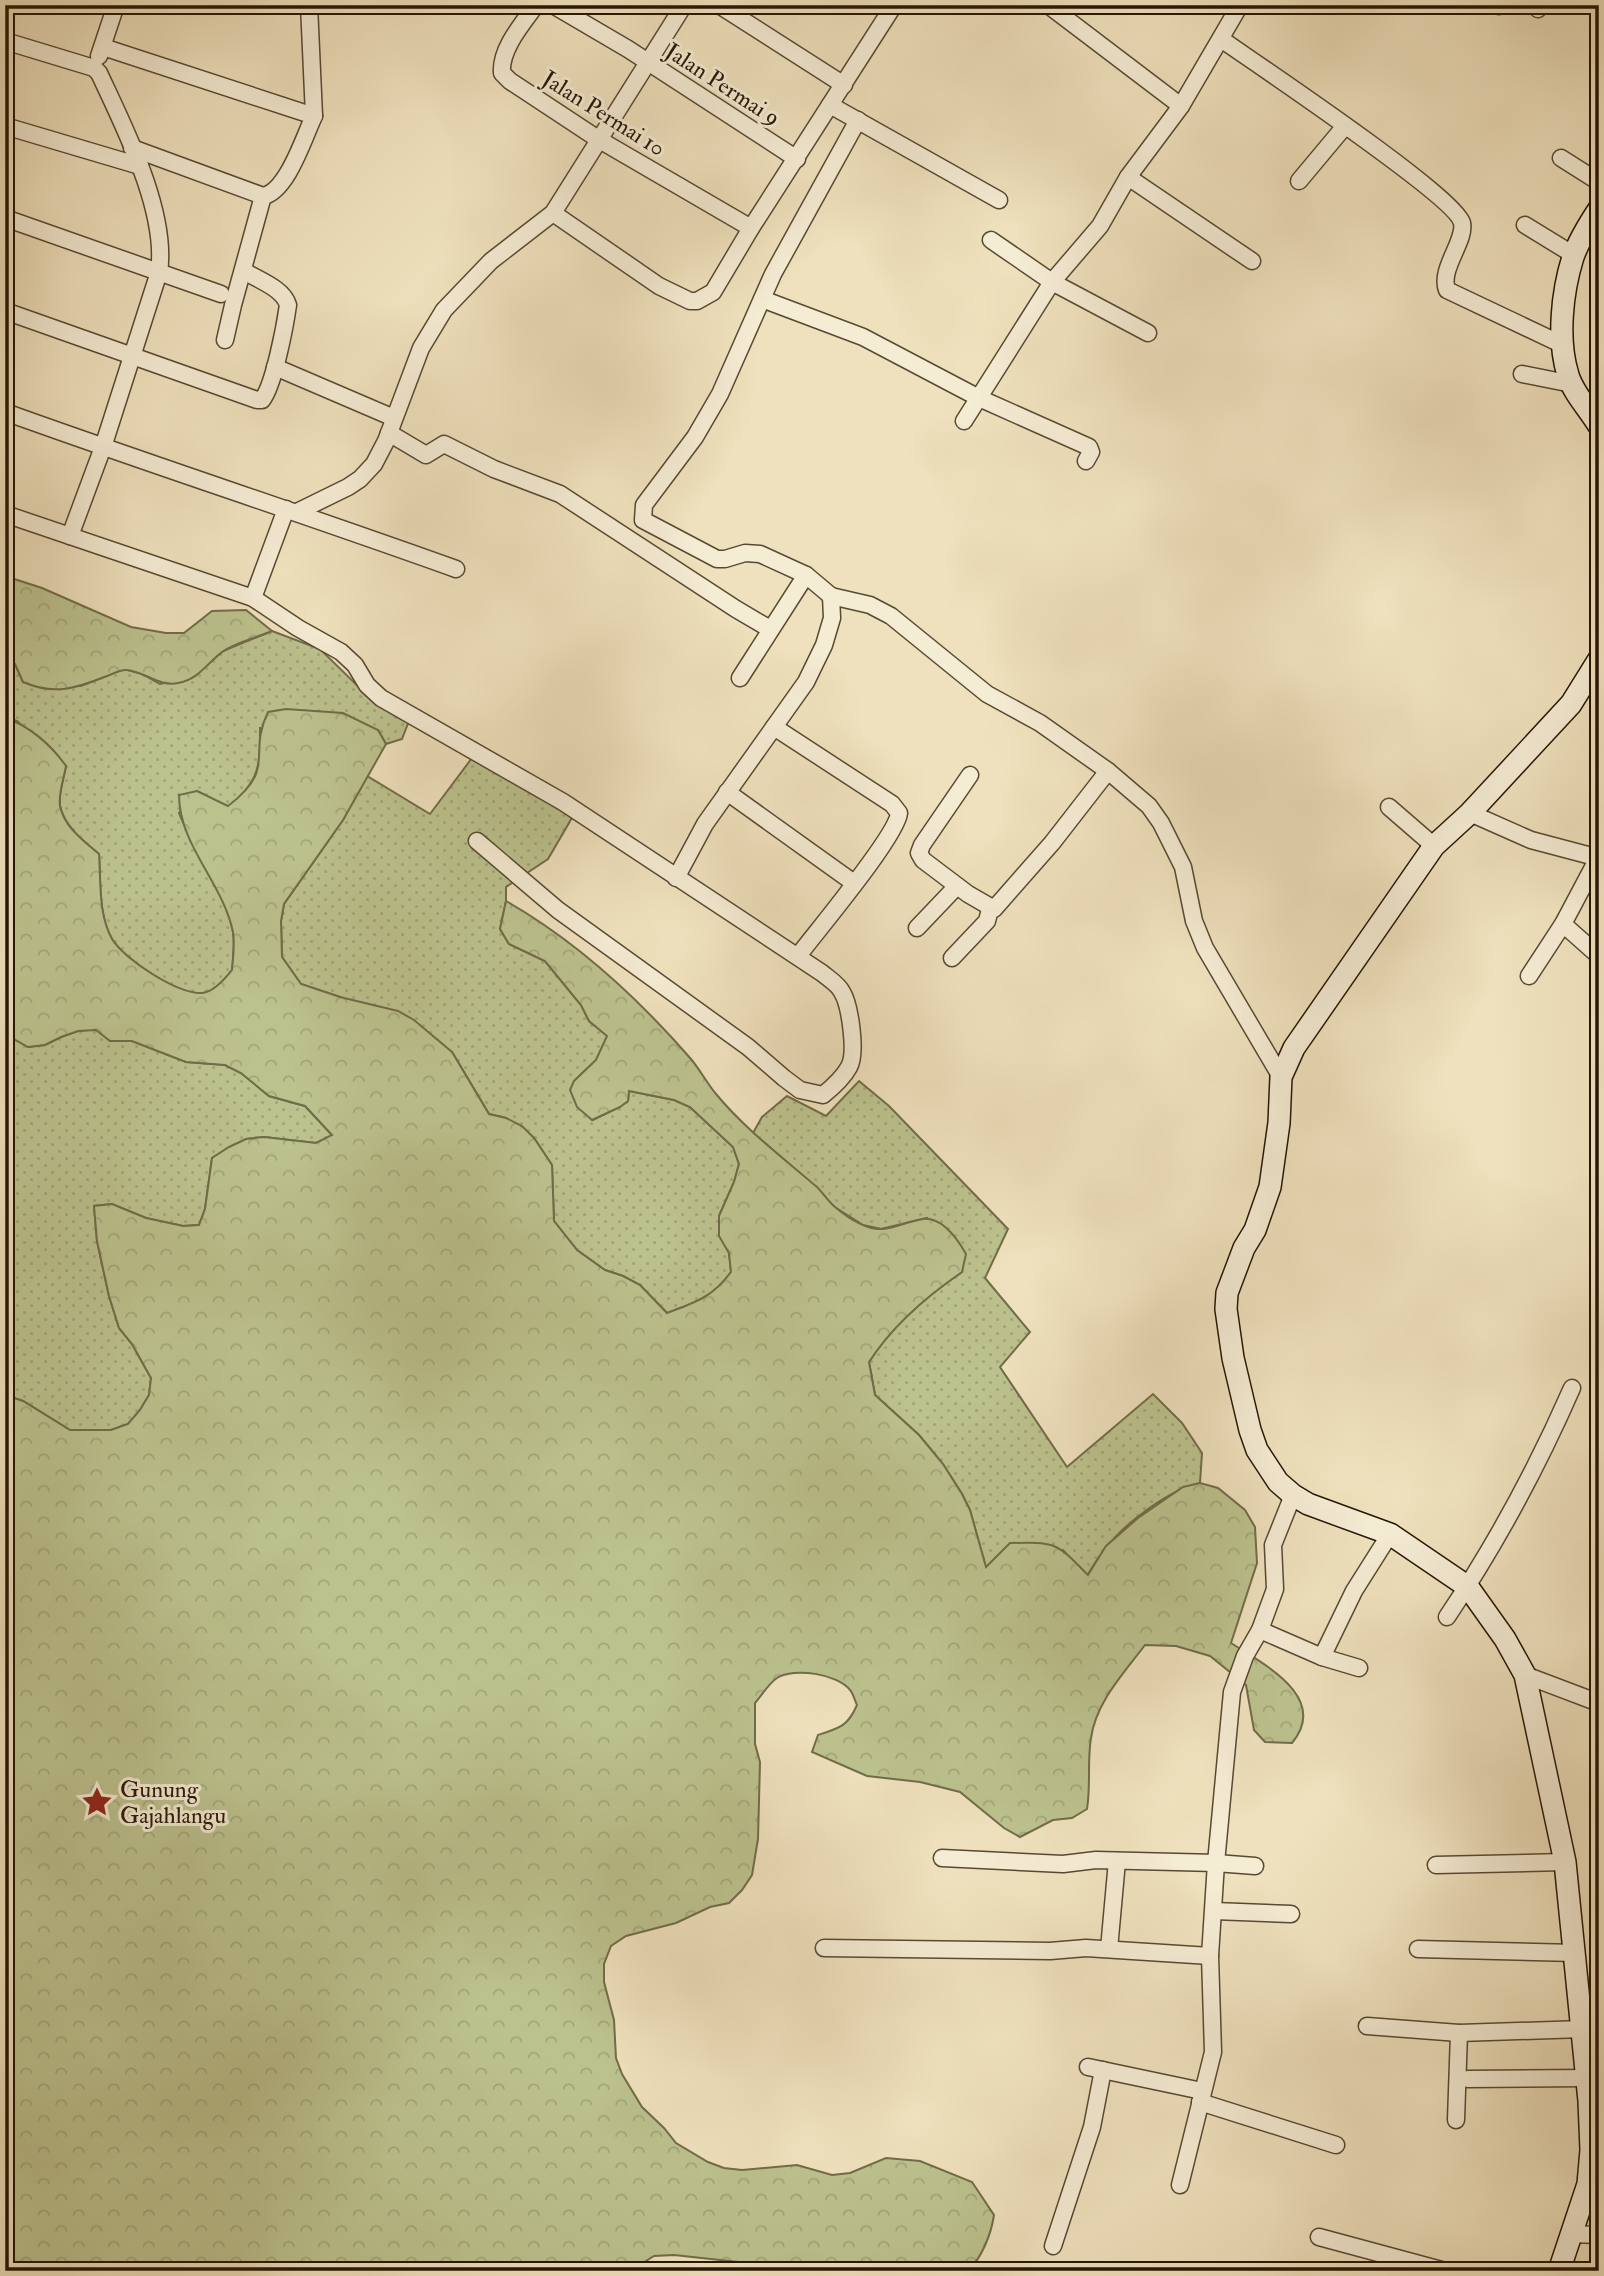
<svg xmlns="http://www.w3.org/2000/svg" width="1604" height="2276" font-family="'IM FELL Double Pica',serif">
<defs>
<pattern id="green-dots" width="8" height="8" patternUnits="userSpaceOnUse" patternTransform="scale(1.75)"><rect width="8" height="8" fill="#bcc28e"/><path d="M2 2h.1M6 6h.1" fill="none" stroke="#a1a679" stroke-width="1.8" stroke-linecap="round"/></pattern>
<pattern id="forest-crowns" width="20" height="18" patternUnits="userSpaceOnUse" patternTransform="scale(1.75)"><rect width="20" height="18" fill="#bcc28e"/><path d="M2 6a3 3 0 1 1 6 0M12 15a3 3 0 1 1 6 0" fill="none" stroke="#a1a679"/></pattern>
</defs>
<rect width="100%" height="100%" fill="#efe1bd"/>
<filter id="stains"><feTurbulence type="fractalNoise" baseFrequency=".00286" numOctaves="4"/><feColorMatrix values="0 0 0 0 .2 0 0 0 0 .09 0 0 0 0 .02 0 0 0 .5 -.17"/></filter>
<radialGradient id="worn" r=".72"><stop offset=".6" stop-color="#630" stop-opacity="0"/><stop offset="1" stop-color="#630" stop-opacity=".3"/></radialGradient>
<g fill="url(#green-dots)" stroke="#716c49" stroke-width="2">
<path d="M 272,631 L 320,649 L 371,699 L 409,721 L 402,739 L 386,744 L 378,730 L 260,728 C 260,767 260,781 228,807 L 197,791 L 179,813 C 194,853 225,890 233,932 C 235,944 233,958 232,970 C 225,979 215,991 203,993 C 178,995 124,959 112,939 C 98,915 101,881 99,854 C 83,841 65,827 60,806 C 58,794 64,778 66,766 L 17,721 L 5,718 L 5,657 L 15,664 L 23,682 L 81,686 L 124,669 L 142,674 L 160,684 L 195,676 L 223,651 Z"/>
<path d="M 472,758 L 573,816 L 548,859 L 506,887 L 506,901 L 500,929 L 509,944 L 545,961 L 581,1005 L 589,1021 L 608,1036 L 596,1060 L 574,1081 L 593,1120 L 620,1107 L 628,1101 L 629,1091 L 674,1100 L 690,1107 L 733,1147 L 739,1164 L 734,1182 L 719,1216 L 720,1236 L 729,1253 L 731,1272 C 713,1297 695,1303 667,1313 L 640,1285 L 623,1276 L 605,1270 L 577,1250 L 554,1221 L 552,1165 L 534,1138 L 506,1118 L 489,1114 L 452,1052 L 340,997 L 301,984 L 282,957 L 281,921 L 284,904 L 343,820 L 367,776 L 430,814 Z"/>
<polygon points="96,1029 110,1041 132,1041 186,1062 225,1065 241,1073 269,1096 305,1106 333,1136 316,1143 264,1137 246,1139 212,1158 205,1209 199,1225 183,1226 146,1218 112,1204 94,1206 97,1241 109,1296 119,1328 132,1344 151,1378 149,1395 140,1410 128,1424 111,1430 70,1430 23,1401 5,1395 5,1034 28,1047 45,1045 61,1037 78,1031"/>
<path d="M 859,1081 L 889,1106 L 1008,1229 L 985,1278 L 1030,1332 L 1000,1367 L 1067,1467 L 1153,1394 L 1182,1423 L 1202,1453 L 1200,1483 C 1169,1490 1125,1523 1106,1548 C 1099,1556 1093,1566 1087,1576 L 1063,1550 L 986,1568 L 970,1510 L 962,1494 L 943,1464 L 919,1435 L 875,1395 L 869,1362 C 892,1326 927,1296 962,1272 L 927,1218 L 881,1229 L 863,1225 L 833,1206 L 820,1191 L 753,1133 L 762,1117 L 787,1096 L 826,1116 Z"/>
</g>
<g fill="url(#forest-crowns)" stroke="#716c49" stroke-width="2">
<path d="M 5,576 L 42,588 L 131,627 L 166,633 L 184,633 L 212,611 L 246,610 L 272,631 C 256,638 236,642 222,652 C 207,663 198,680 178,683 C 159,687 146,672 127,670 C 120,669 113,674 107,676 C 76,688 55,696 23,682 L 15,664 L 5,657 Z"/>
<path d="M 286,709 L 343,713 L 378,730 L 386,744 L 343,820 L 284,904 L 281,921 L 282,957 L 301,984 L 340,997 L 398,1011 L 414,1020 L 452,1052 L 489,1114 L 506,1118 L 522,1126 L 534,1138 L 552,1165 L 554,1221 L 577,1250 L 605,1270 L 623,1276 L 640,1285 L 667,1313 C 695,1303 713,1297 731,1272 L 729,1253 L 719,1236 L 719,1216 L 734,1182 L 739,1164 L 733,1147 L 690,1107 L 674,1100 L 629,1091 L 628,1101 L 620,1107 L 592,1120 L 577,1107 L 570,1090 L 574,1081 L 596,1060 L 607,1036 L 589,1021 L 581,1005 L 545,961 L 509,944 L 500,929 L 506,901 C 576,941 638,998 691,1059 C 700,1070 707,1083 716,1094 C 745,1129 782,1157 817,1187 C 823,1193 828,1201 835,1207 C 847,1217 866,1230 882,1229 C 896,1228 909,1221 923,1219 C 942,1217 958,1240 966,1254 L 962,1272 C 927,1296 892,1326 869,1362 L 875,1395 L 919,1435 L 943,1464 L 962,1494 L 970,1510 L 986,1567 L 1010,1543 C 1057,1542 1055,1542 1088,1575 L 1106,1546 L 1138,1518 L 1183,1487 L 1200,1483 L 1218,1488 L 1245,1510 L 1255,1527 L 1257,1563 L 1231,1643 C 1263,1664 1330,1697 1292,1743 L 1265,1742 L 1254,1730 L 1246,1685 L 1210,1656 L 1176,1646 L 1145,1645 C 1124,1673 1096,1702 1091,1738 C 1087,1761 1091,1785 1087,1809 L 1072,1818 L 1053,1820 L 1020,1837 L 1004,1828 L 960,1792 L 920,1782 L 867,1776 L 812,1752 L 818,1735 C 840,1728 848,1726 857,1705 C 855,1701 853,1693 850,1690 C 838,1674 794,1667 777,1678 C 769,1683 762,1695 755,1703 L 755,1744 L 760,1762 L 758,1839 L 752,1875 L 742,1890 L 729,1903 L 710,1907 L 676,1923 L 626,1936 L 611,1946 L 604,1964 L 604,1982 L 614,2020 L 616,2058 L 622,2074 L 642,2107 L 664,2128 L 676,2143 L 708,2162 L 724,2168 L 742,2170 L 797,2165 L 832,2175 L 850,2173 L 886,2158 L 920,2161 L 972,2182 L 994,2215 C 991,2235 982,2257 968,2271 L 798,2271 L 784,2267 L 674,2255 L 654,2256 L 630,2271 L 5,2271 L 5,1395 L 23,1401 L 70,1430 L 111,1430 L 128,1424 L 140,1410 L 149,1395 L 151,1378 L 132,1344 L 119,1328 L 109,1296 L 97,1241 L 94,1206 L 112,1204 L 146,1218 L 183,1226 L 199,1225 L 205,1209 L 212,1158 L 229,1147 L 246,1139 L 264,1137 L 316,1143 L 332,1135 L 305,1106 L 269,1096 L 241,1073 L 225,1065 L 186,1062 L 132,1041 L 110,1041 L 96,1030 L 78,1031 L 61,1037 L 45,1045 L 28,1047 L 5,1034 L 5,718 C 29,725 52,746 66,766 C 64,778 58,794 60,806 C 64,827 84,841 99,854 C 101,881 98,914 112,939 C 124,959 178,995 203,993 C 215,991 225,979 232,970 C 233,958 235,944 233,932 C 223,883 179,845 179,795 L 197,791 L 228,806 C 278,768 247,755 268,712 Z"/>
</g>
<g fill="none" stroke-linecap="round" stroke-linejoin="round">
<defs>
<g id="street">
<polyline points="309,5 314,116"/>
<path d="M 536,5 C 523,23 500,49 502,73 L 510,81 L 598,139 L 751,228"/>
<polyline points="553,5 628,49 797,159"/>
<polyline points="719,5 844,85"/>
<polyline points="1048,5 1181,106"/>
<polyline points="1498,5 1499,6"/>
<polyline points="1538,9 1541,5"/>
<path d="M 1221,39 C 1255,63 1456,197 1462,223 C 1466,241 1439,269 1447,290 L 1563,345"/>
<path d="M 5,41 L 94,68 L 99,73 C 124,127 168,212 159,272 L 103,447 L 70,536"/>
<path d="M 103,47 L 314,116 C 304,137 287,192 263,196 L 132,148"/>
<polyline points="99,56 116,5"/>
<polyline points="830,105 999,200"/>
<polyline points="5,126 140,166"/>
<polyline points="1561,158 1599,182"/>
<polyline points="1128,177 1252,261"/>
<polyline points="1299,181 1345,126"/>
<polyline points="553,213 659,286 690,301 697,301 713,292 751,228 894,5"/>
<polyline points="5,218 221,294"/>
<polyline points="1525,225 1574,255"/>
<polyline points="991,240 1052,282 1148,333"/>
<polyline points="762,299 863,337 979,398 1089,447 1091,452 1086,461"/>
<path d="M 5,311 L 257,400 L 262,400 C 274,385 285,326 288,305 C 283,288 258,280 244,271"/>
<polyline points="225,340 233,305 263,196"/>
<polyline points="275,367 394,418"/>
<polyline points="1522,374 1572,384"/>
<path d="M 5,412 C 155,466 306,515 456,569"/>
<polyline points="964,421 1052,282 1100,226 1128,177 1181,106 1240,5"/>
<polyline points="389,433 426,455 444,444 494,469 560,494 736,609 770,629"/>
<polyline points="297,512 348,487 360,479 374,464 386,441 421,348 444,310 491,261 553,213 684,5"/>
<path d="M 5,514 L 253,598 L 298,628 L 341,652 L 355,665 L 367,685 L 381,698 L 563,802 L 822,973 C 829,979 838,984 842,992 C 850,1005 857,1053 849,1067 C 843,1078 833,1087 823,1095 L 800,1090 L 784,1078 L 748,1047 L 558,910 L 477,841"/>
<polyline points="831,596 806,575 760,554 745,553 725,559 717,559 643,520 644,505 695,437 720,394 773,274 858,120"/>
<polyline points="253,598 286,509"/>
<polyline points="740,678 806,575"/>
<polyline points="1585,683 1599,691"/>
<path d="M 774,727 L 892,804 L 899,813 C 897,836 816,932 798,956"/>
<polyline points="970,775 922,845 919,853 923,860 968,894 994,909 1052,843 1108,771"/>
<polyline points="727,792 854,883"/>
<polyline points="1389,807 1434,846"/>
<polyline points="1470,813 1531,840 1599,858"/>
<polyline points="676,878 705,824 806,682 824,645 832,618 831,596 870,605 891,616 987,694 1040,723 1108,771 1149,806 1161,823 1183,867 1194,921 1205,948 1281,1077"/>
<polyline points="1563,924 1599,956"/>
<polyline points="917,928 957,886"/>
<polyline points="952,958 987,921 990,909"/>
<polyline points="1529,976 1563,924 1598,858"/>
<polyline points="1293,1495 1273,1545 1275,1589 1260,1630 1322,1657 1359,1668"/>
<path d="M 1447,1617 C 1496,1544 1537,1468 1572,1388"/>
<polyline points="1322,1657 1354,1591 1390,1534"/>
<polyline points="1525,1675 1599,1703"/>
<polyline points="942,1858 1063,1864 1096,1860 1216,1863 1232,1692 1245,1656 1260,1630"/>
<polyline points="1436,1865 1565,1862"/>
<polyline points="1214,1911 1291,1914"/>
<polyline points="824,1948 1050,1951 1086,1948 1210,1956"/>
<polyline points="1109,1949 1117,1861"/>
<polyline points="1418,1949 1576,1953"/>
<polyline points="1367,2026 1459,2033 1583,2029"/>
<polyline points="1088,2067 1202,2091"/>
<polyline points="1468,2079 1587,2078"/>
<polyline points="1200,2102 1336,2145"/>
<polyline points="1456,2120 1459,2033"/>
<polyline points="1180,2185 1213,2052 1210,1956 1216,1863 1255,1866"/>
<polyline points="1571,2234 1599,2235"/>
<polyline points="1319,2237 1445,2271"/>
<polyline points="1053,2246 1092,2127 1103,2070"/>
</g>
<g id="secondary">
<path d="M 1599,209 C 1589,224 1579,240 1573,257 C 1562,292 1557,340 1568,375 C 1573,393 1589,409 1599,426"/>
<polyline points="1559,2271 1588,2184 1591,2150 1589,2101 1565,1862 1525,1675 1505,1639 1468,1587 1390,1534 1308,1504 1293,1495 1278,1482 1257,1450 1250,1430 1233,1358 1226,1309 1227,1293 1244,1248 1255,1230 1270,1187 1279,1123 1281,1077 1294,1048 1434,846 1470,813 1571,704 1599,659"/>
</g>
</defs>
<use href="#street" stroke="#584932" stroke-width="19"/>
<use href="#secondary" stroke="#261604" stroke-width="24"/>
<use href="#street" stroke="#f5ecd4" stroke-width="16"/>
<use href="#secondary" stroke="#f5ecd4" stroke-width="21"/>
</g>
<defs>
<symbol id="sight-bare" viewBox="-9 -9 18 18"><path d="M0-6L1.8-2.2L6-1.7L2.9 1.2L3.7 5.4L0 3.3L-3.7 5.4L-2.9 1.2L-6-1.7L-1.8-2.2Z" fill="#8f2418" stroke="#f5ecd4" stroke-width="2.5" paint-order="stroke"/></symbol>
</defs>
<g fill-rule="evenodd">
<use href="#sight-bare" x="75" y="1780" width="44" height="44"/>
</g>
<g text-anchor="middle" stroke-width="6" stroke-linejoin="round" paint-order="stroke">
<g font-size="23" fill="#261604" stroke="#f5ecd4">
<text transform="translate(723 84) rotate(33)" y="8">Jalan Permai 9</text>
<text transform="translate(604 113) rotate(32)" y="8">Jalan Permai 10</text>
</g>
<g font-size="23" fill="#261604" stroke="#f5ecd4" text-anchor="start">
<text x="120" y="1797">Gunung<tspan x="120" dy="26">Gajahlangu</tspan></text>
</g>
</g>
<rect width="1604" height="2276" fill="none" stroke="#efe1bd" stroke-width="28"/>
<rect x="7" y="7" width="1590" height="2262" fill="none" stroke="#261604" stroke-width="3.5"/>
<rect x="14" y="14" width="1576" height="2248" fill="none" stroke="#261604" stroke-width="2"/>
<rect width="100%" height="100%" filter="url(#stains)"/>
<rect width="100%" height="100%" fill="url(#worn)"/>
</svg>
